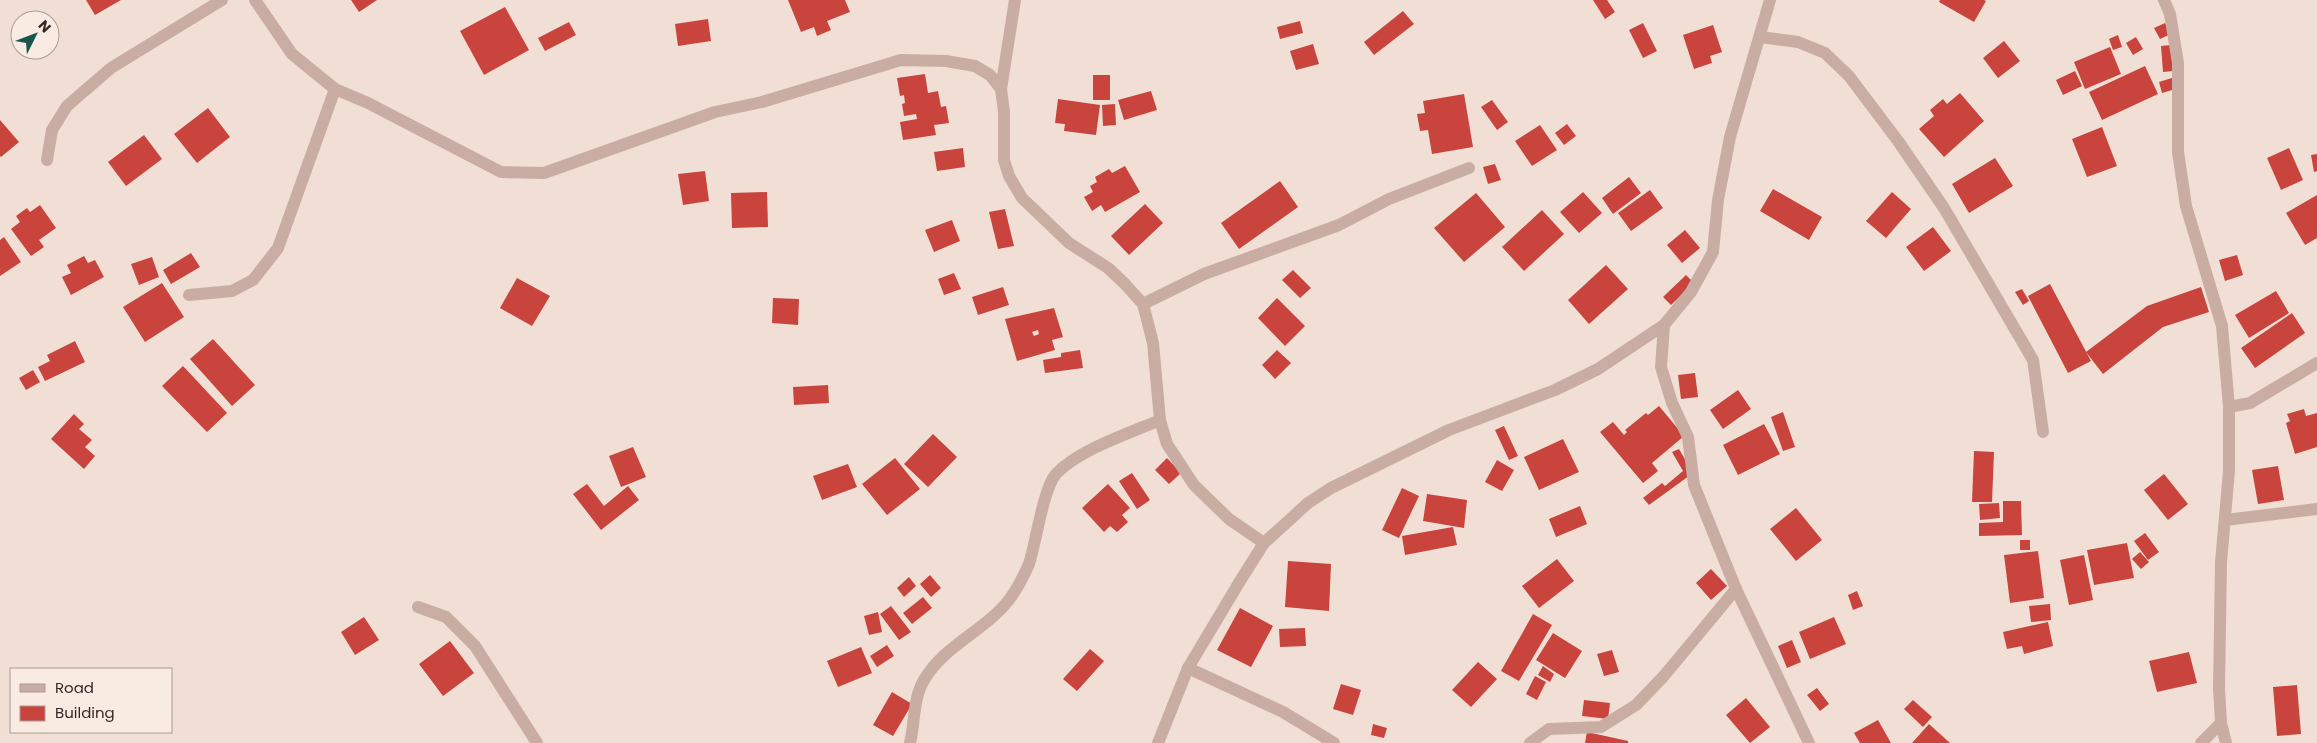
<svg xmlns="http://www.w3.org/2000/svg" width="2317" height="743" font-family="Poppins,sans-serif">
<rect width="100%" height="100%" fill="#f1dfd6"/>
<g fill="#c8443d" fill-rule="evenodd">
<polygon points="86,0 121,0 95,15"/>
<polygon points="351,0 377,0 359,12"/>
<polygon points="788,0 845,0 850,12 827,21 831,30 817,36 814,27 801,32"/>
<polygon points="1593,0 1607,0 1615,12 1605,19"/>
<polygon points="1940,0 1984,0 1986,1 1974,22 1939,2"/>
<polygon points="505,7 529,50 484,75 460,31"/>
<polygon points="1403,11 1414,24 1374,55 1364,42"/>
<polygon points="708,19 711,41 678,46 675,24"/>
<polygon points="1300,21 1303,33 1280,39 1277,27"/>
<polygon points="569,22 576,35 545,51 538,38"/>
<polygon points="1643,23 1657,51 1643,58 1629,30"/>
<polygon points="2165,23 2171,34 2160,39 2154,28"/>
<polygon points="1713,25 1722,52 1710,56 1712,63 1694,69 1683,35"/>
<polygon points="2118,35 2122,47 2113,50 2109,39"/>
<polygon points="2136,37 2143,49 2133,55 2126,43"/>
<polygon points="2004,41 2020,61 1998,78 1983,58"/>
<polygon points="1313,44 1319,64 1296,70 1290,51"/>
<polygon points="2171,45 2173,71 2163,72 2161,46"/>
<polygon points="2110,47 2121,74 2085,89 2074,62"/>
<polygon points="2145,66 2158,94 2102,120 2089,92"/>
<polygon points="2075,71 2082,86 2063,95 2056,80"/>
<polygon points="925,74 928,93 938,91 941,107 946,106 949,123 934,125 936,135 903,140 900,122 917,119 916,114 904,116 902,104 905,103 904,95 900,96 897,78"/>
<rect x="1093" y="75" width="17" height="25"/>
<polygon points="2175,77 2179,88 2162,93 2159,82"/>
<polygon points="1151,91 1157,110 1124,120 1118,100"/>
<polygon points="1960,93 1984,121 1944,157 1919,129 1934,116 1930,110 1943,99 1947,104"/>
<polygon points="1464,94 1473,147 1432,154 1428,130 1420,131 1417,114 1425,113 1423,101"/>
<polygon points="1058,99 1100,105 1096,135 1064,131 1065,124 1055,123"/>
<polygon points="1492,100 1508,122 1497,130 1481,107"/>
<polygon points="1115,104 1116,125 1103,126 1102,105"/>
<polygon points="208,108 230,137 197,163 174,134"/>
<polygon points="0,120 19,142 1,157 0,156"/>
<polygon points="1567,124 1576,136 1564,145 1555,133"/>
<polygon points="1540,125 1557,150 1532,166 1515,141"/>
<polygon points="2102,127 2117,166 2087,177 2072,139"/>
<polygon points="144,135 162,159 126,186 108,162"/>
<polygon points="963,148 965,167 937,171 934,152"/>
<polygon points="2289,148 2303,180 2281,190 2267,158"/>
<polygon points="2317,154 2317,171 2314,172 2311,155"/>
<polygon points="1995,158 2013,186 1969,213 1952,184"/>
<polygon points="1495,164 1501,180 1488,184 1483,167"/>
<polygon points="1125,166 1140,192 1105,212 1101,205 1092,211 1084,197 1093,192 1090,186 1097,182 1095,177 1109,169 1112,173"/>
<polygon points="705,171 709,201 683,205 678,174"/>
<polygon points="1629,177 1641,193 1613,214 1602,198"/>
<polygon points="1280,181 1298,207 1239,249 1221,223"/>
<polygon points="1773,189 1822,217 1809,240 1760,211"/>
<polygon points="1650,190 1663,208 1631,231 1618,213"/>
<polygon points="767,192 768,227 732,228 731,193"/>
<polygon points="1583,192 1602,213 1579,233 1560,212"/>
<polygon points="1892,192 1911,209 1886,238 1866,221"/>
<polygon points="1476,193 1505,227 1464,262 1434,228"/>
<polygon points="2317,195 2317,238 2305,245 2286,213"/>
<polygon points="1145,204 1163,223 1129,255 1111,236"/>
<polygon points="40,205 56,228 39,240 44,247 31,256 11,229 20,222 16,216 27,208 30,212"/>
<polygon points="1005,209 1014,246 998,249 989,212"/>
<polygon points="1542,210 1564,234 1524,271 1502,247"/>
<polygon points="952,220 960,241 934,252 925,230"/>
<polygon points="1933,227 1951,251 1924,271 1906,247"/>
<polygon points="1685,230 1700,248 1682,263 1667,245"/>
<polygon points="4,237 21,262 0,276 0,240"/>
<polygon points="191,253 200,267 171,284 163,270"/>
<polygon points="2237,255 2243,275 2225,281 2219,260"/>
<polygon points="84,256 88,263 95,260 104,277 71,295 62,277 71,273 67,265"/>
<polygon points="152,257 159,277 139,285 131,264"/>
<polygon points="1606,265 1628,289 1589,324 1568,300"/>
<polygon points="1293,270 1311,288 1300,298 1282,280"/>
<polygon points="954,273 961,289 944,295 938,279"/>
<polygon points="1686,275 1694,283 1671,305 1663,297"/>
<polygon points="517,278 550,296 532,326 500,308"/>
<polygon points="162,283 184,317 145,342 123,307"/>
<polygon points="2050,284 2091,361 2068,373 2028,296"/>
<polygon points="1003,287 1009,305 978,315 972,297"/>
<polygon points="2201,287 2209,312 2163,327 2103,374 2086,352 2147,306"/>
<polygon points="2022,289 2029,301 2023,305 2015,292"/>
<polygon points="2276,291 2289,313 2249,338 2235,315"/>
<polygon points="773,298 799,299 798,325 772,323"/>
<polygon points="1277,298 1305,326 1285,346 1258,318"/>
<path d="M 1054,308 L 1063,337 L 1052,340 L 1055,350 L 1017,361 L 1005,319 ZM 1038,330 L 1039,334 L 1034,336 L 1032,332 Z"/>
<polygon points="2292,313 2305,333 2255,368 2241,348"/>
<polygon points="213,339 255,385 232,406 190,359"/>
<polygon points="75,341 85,362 45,381 38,367 50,361 47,355"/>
<polygon points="1080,350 1083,368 1045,373 1043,360 1061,357 1061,353"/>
<polygon points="1277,350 1291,363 1275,379 1262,365"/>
<polygon points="183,366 227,413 207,432 162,386"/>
<polygon points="33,370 40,382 26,390 19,378"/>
<polygon points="1695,373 1698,397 1681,399 1678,375"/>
<polygon points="828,385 829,403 794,405 793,387"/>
<polygon points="1738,390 1751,409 1723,429 1710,410"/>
<polygon points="1659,406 1684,436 1652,463 1658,471 1643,483 1600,432 1613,422 1624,435 1627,432 1625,430 1646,413 1648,415"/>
<polygon points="2304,409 2306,416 2317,413 2317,447 2295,454 2286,423 2290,421 2287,414"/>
<polygon points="1783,412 1795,447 1783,451 1771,417"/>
<polygon points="74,414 84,424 79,429 92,440 85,447 95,456 84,469 51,439"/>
<polygon points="1764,424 1780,454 1738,475 1723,445"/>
<polygon points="1504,426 1518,456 1509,460 1495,430"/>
<polygon points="933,434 957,457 928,487 904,464"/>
<polygon points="1563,439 1579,472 1539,490 1524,457"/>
<polygon points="633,447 646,477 621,487 609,456"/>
<polygon points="1679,449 1693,473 1649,505 1643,498 1662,483 1665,486 1683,471 1672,452"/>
<polygon points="1974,451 1994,452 1992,502 1972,502"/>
<polygon points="895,458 920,489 887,515 862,484"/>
<polygon points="1167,458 1181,473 1169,484 1155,470"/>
<polygon points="1497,460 1514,470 1502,491 1485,482"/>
<polygon points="848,464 857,487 822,500 813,476"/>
<polygon points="2278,466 2284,500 2258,504 2252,470"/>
<polygon points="1132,473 1150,500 1137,509 1119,481"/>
<polygon points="2164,474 2188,504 2168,520 2144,490"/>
<polygon points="587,484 604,506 628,486 639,500 601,530 573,494"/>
<polygon points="1108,484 1130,508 1122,515 1128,522 1117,532 1110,526 1104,532 1082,508"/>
<polygon points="1402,488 1419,496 1399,538 1382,530"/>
<polygon points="1427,494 1467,500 1464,528 1423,521"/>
<polygon points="2003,501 2021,501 2022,535 1979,536 1979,523 2003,522"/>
<polygon points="1999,503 2000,518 1980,520 1979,504"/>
<polygon points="1580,506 1587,524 1556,537 1549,519"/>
<polygon points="1796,508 1822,540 1796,561 1770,529"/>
<polygon points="1453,527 1457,545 1405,555 1402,536"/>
<polygon points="2145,533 2159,552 2148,560 2134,541"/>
<rect x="2020" y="540" width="10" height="10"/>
<polygon points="2127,543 2134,578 2094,585 2087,550"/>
<polygon points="2038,551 2044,598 2010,603 2004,555"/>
<polygon points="2140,552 2149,562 2141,569 2132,559"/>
<polygon points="2084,555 2093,600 2069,605 2060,560"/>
<polygon points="1557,559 1574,581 1539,608 1522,586"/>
<polygon points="1288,561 1331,564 1329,611 1285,607"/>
<polygon points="1711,569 1727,586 1711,600 1696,583"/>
<polygon points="930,575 941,588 931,597 920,584"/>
<polygon points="909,577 916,586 904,597 897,588"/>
<polygon points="1857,591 1863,606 1853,610 1848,595"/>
<polygon points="923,597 932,608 912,624 903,613"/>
<polygon points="2050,604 2051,620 2031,622 2029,606"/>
<polygon points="891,606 911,632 899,640 880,614"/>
<polygon points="1240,608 1273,626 1251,667 1217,650"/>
<polygon points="878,612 882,632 869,635 864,616"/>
<polygon points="1533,614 1552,625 1519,681 1501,671"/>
<polygon points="364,617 379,640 355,655 341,632"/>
<polygon points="1834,617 1846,644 1810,659 1799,632"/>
<polygon points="2048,622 2053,646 2024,654 2022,646 2007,649 2003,632"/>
<polygon points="1305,628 1306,646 1280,647 1279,629"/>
<polygon points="1553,633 1582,651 1565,678 1536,660"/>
<polygon points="1792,640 1801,662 1787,668 1778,646"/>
<polygon points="450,641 474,673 443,696 419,664"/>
<polygon points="887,645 894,656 877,667 870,656"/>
<polygon points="861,647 872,673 838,687 827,661"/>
<polygon points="1090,649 1104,661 1077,691 1063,679"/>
<polygon points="1612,650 1619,672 1604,676 1597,654"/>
<polygon points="2189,652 2197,683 2157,692 2149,661"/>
<polygon points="1478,662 1497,679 1471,707 1452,690"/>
<polygon points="1543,666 1554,674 1550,682 1538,675"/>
<polygon points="1535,676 1546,682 1537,700 1526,694"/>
<polygon points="1341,684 1361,690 1353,715 1333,709"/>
<polygon points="2297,685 2301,734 2277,736 2273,687"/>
<polygon points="1817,688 1829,704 1820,711 1807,695"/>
<polygon points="892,692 912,704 893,736 873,725"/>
<polygon points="1746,698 1770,727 1750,743 1726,715"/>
<polygon points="1584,700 1610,703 1608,719 1582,716"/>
<polygon points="1913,700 1932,717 1923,727 1904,709"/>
<polygon points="1878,720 1891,743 1860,743 1854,733"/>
<polygon points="1373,724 1387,728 1384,738 1371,735"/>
<polygon points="1929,724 1950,743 1912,743"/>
<polygon points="1587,732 1628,741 1628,743 1585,743"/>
</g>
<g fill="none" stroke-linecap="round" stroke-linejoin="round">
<g stroke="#c9ada3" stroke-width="12">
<polyline points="255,0 292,54 335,89 368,103 501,172 544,173 715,112 762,102 901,60 946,61 975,66 990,75 1001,89 1004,112 1004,160 1009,176 1022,198 1069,243 1108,268 1124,283 1143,304 1153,343 1160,420 1167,444 1194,485 1229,519 1264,543"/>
<polyline points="2164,0 2170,14 2178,63 2178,152 2186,206 2222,326 2229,407 2229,471 2221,562 2219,688 2221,723 2226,743"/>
<polyline points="1760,37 1798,42 1825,53 1849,76 1898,141 1944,208 2033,360 2043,432"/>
<polyline points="1001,89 1015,0"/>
<polyline points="47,160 52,130 67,106 111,68 222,0"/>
<polyline points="189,295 232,291 253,280 278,248 335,89"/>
<polyline points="1143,304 1204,274 1339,225 1389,199 1469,168"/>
<polyline points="1664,325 1661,367 1672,403 1688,437 1694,485 1736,589 1809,743"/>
<polyline points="2229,407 2250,403 2317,363"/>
<polyline points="2225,520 2317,509"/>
<polyline points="418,607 446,617 475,646 537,743"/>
<polyline points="1188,668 1283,712 1334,743"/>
<path d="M 910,743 C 915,723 913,698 924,680 C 946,642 992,629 1015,591 C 1020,583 1025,573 1029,564 C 1036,543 1043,489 1056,474 C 1078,450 1130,433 1160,420"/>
<polyline points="1158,743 1188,668 1240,581 1264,543 1308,503 1331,488 1449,430 1555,390 1598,369 1664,325 1691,292 1713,252 1718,200 1730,137 1770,0"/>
<polyline points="1530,743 1549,729 1601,727 1636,705 1663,677 1736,589"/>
<polyline points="2201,743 2221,723"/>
</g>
</g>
<rect x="10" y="668" width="162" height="65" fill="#f9eae2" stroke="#aa9c96"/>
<rect x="20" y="684" width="25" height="8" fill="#c9ada3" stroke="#aa9c96"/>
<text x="55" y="693" font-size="15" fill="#332725">Road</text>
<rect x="20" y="706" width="25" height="15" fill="#c8443d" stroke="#aa9c96"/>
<text x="55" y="718" font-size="15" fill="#332725">Building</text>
<g transform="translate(35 35) rotate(48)"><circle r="24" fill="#f9eae2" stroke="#aa9c96"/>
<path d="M0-4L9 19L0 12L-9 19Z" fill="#1a554d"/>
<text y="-8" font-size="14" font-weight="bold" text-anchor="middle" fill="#332725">N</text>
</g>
</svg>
